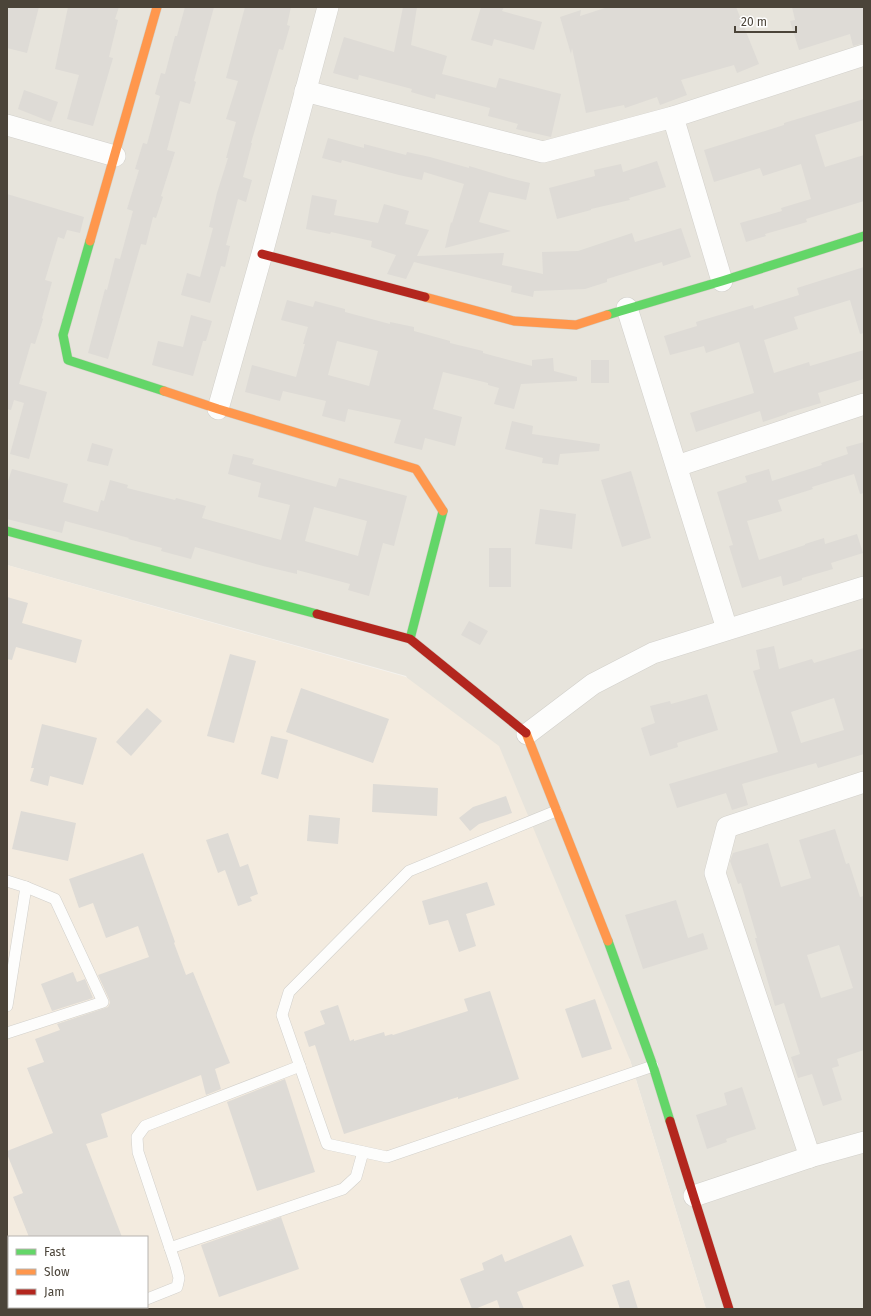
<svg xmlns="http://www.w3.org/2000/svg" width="871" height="1316" font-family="'Fira Sans',sans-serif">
<rect width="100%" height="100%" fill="#f4f2ee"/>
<polygon fill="#e7e4dc" points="7,7 864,7 864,1309 706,1309 630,1060 406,676 7,565"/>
<path fill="#f3ebdf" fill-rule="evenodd" d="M 7,565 L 406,677 L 499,746 L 630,1060 L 706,1309 L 7,1309 ZM 9,1237 L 147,1237 L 147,1307 L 9,1307 Z"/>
<g fill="#dedbd6" fill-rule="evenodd">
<polygon points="7,7 39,7 27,53 7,48"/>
<polygon points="68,7 119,7 115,19 118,20 109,57 113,58 93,126 67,119 79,75 55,69"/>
<polygon points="185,7 214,7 194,81 196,82 190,104 180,101 167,150 175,152 161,196 163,197 156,218 153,217 146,245 141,244 108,359 88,353 105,289 107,290 115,258 120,259 133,211 127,209 139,170 135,169 143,143 147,144 160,96 155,94 161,73 165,74 175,36 177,36"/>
<polygon points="245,7 291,7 287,25 290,26 283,50 279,49 251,143 252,143 243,177 252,180 246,202 238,199 226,245 230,246 225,267 221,266 210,303 181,295 187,273 200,277 213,228 209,227 217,193 228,158 226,158 236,122 226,119 238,81 226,78"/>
<polygon points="403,7 417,7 411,45 447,56 442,74 496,88 499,78 561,94 551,137 516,129 518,124 488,116 490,108 436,94 435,99 411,92 412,89 359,75 358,80 333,73 344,37 394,52"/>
<polygon points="481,7 504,7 502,11 542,22 534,50 494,39 492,46 471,40"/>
<polygon points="608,7 736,7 759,64 737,73 734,65 681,80 687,95 660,105 657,97 625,108 624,105 586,113 572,48 571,54 560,17 581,10 580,16"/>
<polygon points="792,7 864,7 864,43 853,46 850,34 799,50 790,21 795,20"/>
<polygon points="24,90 58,102 51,122 18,109"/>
<polygon points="864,99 864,120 815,135 825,167 864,155 864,201 806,219 807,222 765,234 766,236 746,242 740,223 782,211 781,208 811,199 801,164 763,176 760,168 714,182 704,150 784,125 784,123"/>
<polygon points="328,138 364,148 364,144 406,155 407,152 430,157 469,168 469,166 509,178 530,183 526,200 489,192 479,222 511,231 445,248 451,222 452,223 464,184 424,172 422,180 399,175 342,160 341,163 322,158"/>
<polygon points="657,161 666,187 629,198 630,200 591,209 591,210 557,219 549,188 595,176 594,170 621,164 623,172"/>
<polygon points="7,194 84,217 80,233 67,230 64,239 58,237 45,280 52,282 42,318 43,319 35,344 31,343 19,384 47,392 29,459 10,454 24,403 14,400 11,410 7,409"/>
<polygon points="312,195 337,200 334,215 378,223 384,204 409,211 405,224 429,230 417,256 504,253 502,265 543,274 542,252 578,251 632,233 635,242 681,228 691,257 663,266 662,262 607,279 607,282 585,289 534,291 533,297 511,292 512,286 414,262 406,279 387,274 396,255 371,247 372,241 331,232 330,234 306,229"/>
<polygon points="864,267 864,333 860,334 850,300 794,317 798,329 764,340 774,373 809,362 810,366 864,350 864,379 818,393 821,403 787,413 787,414 763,422 760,411 696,432 690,413 754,393 739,342 706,353 704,346 670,355 664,336 697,326 696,322 753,305 754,309 799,295 797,288"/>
<path d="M 287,300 L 313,307 L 315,301 L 345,309 L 345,312 L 390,324 L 390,322 L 414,327 L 414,331 L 450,341 L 450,343 L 483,351 L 483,353 L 532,366 L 532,360 L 553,358 L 554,371 L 577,377 L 577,381 L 521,384 L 514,409 L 494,404 L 499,388 L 488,385 L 488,383 L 443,372 L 433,409 L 462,417 L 455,446 L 425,438 L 422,450 L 394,443 L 401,420 L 348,409 L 345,422 L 322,416 L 326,401 L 283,391 L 280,401 L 245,392 L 252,365 L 296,377 L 305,344 L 303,344 L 308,327 L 281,320 ZM 337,341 L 378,351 L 369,386 L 328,375 Z"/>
<polygon points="191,315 212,321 206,341 203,341 193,376 152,365 158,341 183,347"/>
<rect x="591" y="360" width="18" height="23"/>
<polygon points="512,421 533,426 532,434 600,444 599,451 560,454 558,465 542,463 543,458 505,449"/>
<polygon points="864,442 864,493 860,494 854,474 812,487 813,489 778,500 782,511 747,521 759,560 805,545 805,544 824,538 825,544 857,534 863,553 831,563 833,569 802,578 802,580 783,586 781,576 742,588 729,546 733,545 717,492 747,482 745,476 769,469 772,481 822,465 821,463 848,454 846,447"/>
<polygon points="92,443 113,449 108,466 87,461"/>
<path d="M 233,454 L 254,459 L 252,464 L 336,487 L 339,478 L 407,496 L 394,546 L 383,543 L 369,596 L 348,590 L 350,584 L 297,570 L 297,574 L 263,566 L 195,547 L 191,559 L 161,551 L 162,548 L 128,539 L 129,538 L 65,521 L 62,533 L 7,519 L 7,484 L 12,469 L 68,484 L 63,502 L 98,512 L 101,500 L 104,501 L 110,480 L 128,485 L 127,488 L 175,500 L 176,498 L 206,506 L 202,518 L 281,540 L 290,505 L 258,497 L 261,483 L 228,474 ZM 314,507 L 367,521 L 358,556 L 305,541 Z"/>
<polygon points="631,471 651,538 622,547 601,480"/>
<polygon points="540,509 576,514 572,549 535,544"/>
<rect x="489" y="548" width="22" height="39"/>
<polygon points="7,597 28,603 22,623 82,640 76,663 16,647 12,660 7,659"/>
<polygon points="469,621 488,631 480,645 461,635"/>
<path d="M 774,646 L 779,669 L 812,659 L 814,663 L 864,648 L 864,754 L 818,768 L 816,763 L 742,784 L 748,805 L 732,810 L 726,793 L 677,808 L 669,784 L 778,752 L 753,671 L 760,669 L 756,650 ZM 834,698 L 844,730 L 801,743 L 791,712 Z"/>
<polygon points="230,654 256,661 234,743 207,736"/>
<polygon points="301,688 389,719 373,763 286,732"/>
<polygon points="707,694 718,730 677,743 678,747 650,756 641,728 655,723 650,706 670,701 671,704"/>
<polygon points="147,708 162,721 131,756 116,742"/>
<polygon points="42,724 97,738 83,785 50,776 48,786 30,781 34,768 31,768"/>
<polygon points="271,736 288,740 278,779 261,774"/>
<polygon points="373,784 438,788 437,816 372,812"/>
<polygon points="506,796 512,813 479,824 470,831 459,818 473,807"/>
<polygon points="21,811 76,823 68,861 12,849"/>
<polygon points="309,815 340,818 338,844 307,841"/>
<path d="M 835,829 L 846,864 L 849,863 L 860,897 L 864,896 L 864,1050 L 837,1059 L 839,1066 L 832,1068 L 842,1100 L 823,1106 L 812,1074 L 798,1078 L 791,1057 L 800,1054 L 784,1003 L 775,1006 L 755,938 L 757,938 L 741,883 L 738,884 L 730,861 L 733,853 L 768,843 L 781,887 L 811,878 L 799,840 ZM 839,945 L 853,988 L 821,998 L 807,955 Z"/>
<polygon points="228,833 240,867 248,864 258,894 250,897 252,901 238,906 225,870 218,873 206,840"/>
<polygon points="143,853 175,942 174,943 186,975 193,972 230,1063 215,1069 221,1089 206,1095 201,1075 101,1114 108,1137 86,1144 122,1237 29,1237 13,1197 23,1193 7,1154 7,1151 53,1133 27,1068 44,1062 35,1039 60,1030 57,1024 108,1007 110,1003 109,999 98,975 149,957 138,926 106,938 93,903 79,908 69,879"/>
<polygon points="487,882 495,905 466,914 476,946 459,952 448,920 429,925 422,901"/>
<polygon points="676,900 688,938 703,933 708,949 643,969 625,915"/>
<polygon points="73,972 77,982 85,979 93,998 52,1011 41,984"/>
<polygon points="490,991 519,1079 458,1099 458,1097 344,1134 315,1045 309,1047 304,1032 325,1024 320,1011 338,1005 350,1041 354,1039 354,1041 384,1032 385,1036 392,1034 393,1035 468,1011 464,999"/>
<polygon points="595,999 612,1049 582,1058 565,1009"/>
<polygon points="285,1079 315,1172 257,1191 227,1102"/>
<polygon points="742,1087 756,1129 726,1139 727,1142 707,1149 696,1115 727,1105 724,1093"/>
<polygon points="281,1217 299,1269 219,1297 201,1245"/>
<polygon points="571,1235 584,1266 517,1292 524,1309 500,1309 497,1300 475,1309 472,1309 460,1279 484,1270 482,1263 502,1254 505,1262"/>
<polygon points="629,1280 638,1309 620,1309 612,1285"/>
</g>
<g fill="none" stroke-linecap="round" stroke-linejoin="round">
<defs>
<g id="lane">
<polyline points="556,811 409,871 289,992 282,1015 327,1144 387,1157 653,1066"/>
<polyline points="7,881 26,887 7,1006"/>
<polyline points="7,1033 103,1002 55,899 26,887"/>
<polyline points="170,1248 343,1189 356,1177 363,1152"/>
<polyline points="147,1299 177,1287 179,1278 176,1266 138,1152 137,1137 145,1126 300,1066"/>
<polyline points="122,1309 127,1307"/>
</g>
<g id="street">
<polyline points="305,91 543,152 673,117 864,55"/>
<polyline points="673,117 722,281"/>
<polyline points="7,125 115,156"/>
<polyline points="627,308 727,629"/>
<polyline points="218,409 262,254 328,7"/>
<polyline points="677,466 864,404"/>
<polyline points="527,734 593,684 653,653 864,587"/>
<polyline points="810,1157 715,873 727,827 864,782"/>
<polyline points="694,1196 810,1157 864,1142"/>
</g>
<g id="fast">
<polyline points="90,241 63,335 68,360 164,391"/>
<polyline points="607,315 722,281 864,236"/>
<polyline points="7,531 317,614"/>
<polyline points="410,639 443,511"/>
<polyline points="608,941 653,1066 670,1121"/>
</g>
<g id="slow">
<polyline points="90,241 157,7"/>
<polyline points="425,297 514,321 576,325 607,315"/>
<polyline points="164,391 218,409 416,469 443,511"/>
<polyline points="526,733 608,941"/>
</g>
<g id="jam">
<polyline points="262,254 425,297"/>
<polyline points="317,614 410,639 526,733"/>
<polyline points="670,1121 729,1309"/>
</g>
</defs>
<use href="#lane" stroke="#d2d0cb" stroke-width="12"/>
<use href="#street" stroke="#d2d0cb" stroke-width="22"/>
<use href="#fast" stroke="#d3cfc5" stroke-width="10"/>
<use href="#slow" stroke="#d3cfc5" stroke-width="10"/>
<use href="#jam" stroke="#d3cfc5" stroke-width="10"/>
<use href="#lane" stroke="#fdfdfc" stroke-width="11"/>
<use href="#street" stroke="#fdfdfc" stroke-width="21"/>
<use href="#fast" stroke="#63d668" stroke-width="9"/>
<use href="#slow" stroke="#ff974d" stroke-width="9"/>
<use href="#jam" stroke="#b3261e" stroke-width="9"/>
</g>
<rect width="871" height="1316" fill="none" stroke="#4b4439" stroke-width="16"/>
<rect x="8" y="1236" width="140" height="72" fill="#ffffff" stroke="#b7b4b0"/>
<rect x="16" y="1249" width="20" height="6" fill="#63d668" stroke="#b7b4b0"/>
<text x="44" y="1256" font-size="12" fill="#4b4439">Fast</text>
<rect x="16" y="1269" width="20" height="6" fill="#ff974d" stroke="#b7b4b0"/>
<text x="44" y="1276" font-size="12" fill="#4b4439">Slow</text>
<rect x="16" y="1289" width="20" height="6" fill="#b3261e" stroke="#b7b4b0"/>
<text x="44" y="1296" font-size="12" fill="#4b4439">Jam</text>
<path d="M735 26v6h61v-6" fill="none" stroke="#4b4439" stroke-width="2"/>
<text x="741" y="26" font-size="12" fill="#4b4439" stroke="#ffffff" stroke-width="3" paint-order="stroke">20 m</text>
</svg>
